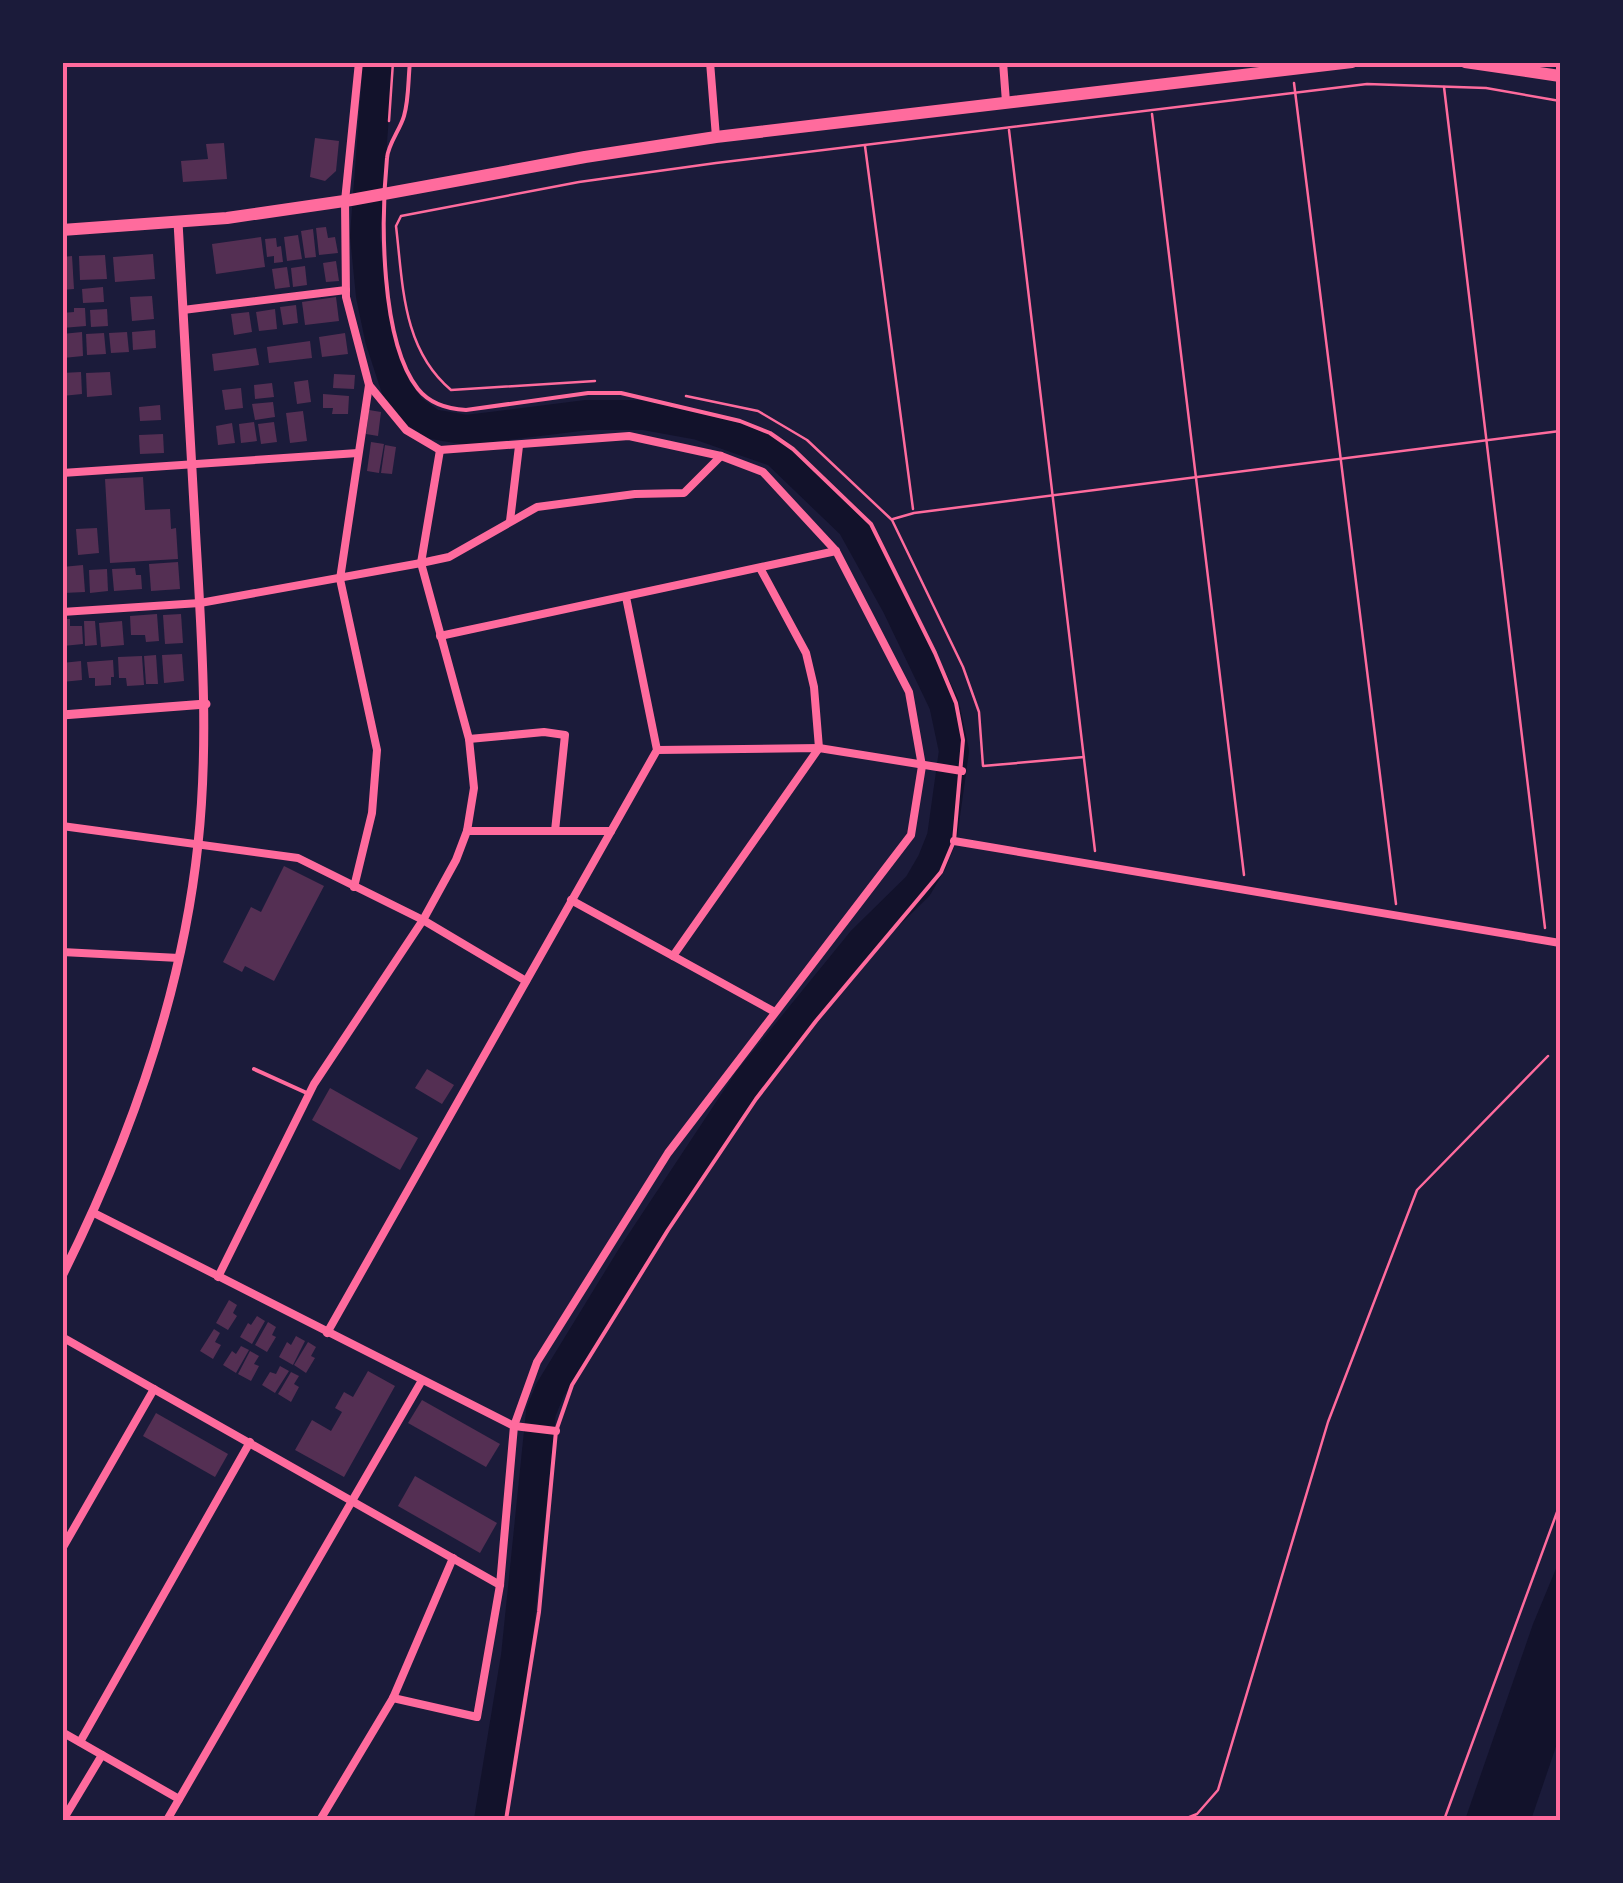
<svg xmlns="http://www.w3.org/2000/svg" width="1623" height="1883" font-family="'DejaVu Sans',sans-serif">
<rect width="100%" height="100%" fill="#1b1b3a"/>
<polygon fill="#12122b" points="1560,1559 1560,1735 1531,1820 1465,1820 1533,1624"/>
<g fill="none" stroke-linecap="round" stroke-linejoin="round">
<polyline stroke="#12122b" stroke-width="30" points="378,62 365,236 371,296 380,339 396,388 411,409 432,424 467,430 587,415 644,415 699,425 776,452 852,525 897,606 944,704 954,751 942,837 932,862 918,886 862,941 748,1081 632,1256 550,1390 541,1412 516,1656 489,1820"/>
</g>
<g fill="#542f53">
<polygon points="315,138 339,141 336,171 325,181 310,177"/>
<polygon points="224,143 227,179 183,182 181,161 208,159 206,144"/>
<polygon points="326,227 328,238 335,237 338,253 319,255 316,228"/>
<polygon points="313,229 316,257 305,258 301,231"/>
<polygon points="298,235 302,259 287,261 284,237"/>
<polygon points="261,237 265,267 216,274 212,244"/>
<polygon points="276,238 277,247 281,246 283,262 274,263 274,256 267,257 265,239"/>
<polygon points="153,254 155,279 115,282 113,257"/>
<polygon points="105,255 107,279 80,280 79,256"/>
<polygon points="72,256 74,289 62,290 62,257"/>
<polygon points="336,261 339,281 326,282 323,263"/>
<polygon points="305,266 307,285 293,287 291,268"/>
<polygon points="287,267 290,287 275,289 272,269"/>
<polygon points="103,287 104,302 83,303 82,289"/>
<polygon points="152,296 154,319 132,321 130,297"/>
<polygon points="336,297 339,321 305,325 302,302"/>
<polygon points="296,305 298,323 283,325 280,307"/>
<polygon points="74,308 85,308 86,326 62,328 62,313 74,312"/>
<polygon points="107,309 108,326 91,327 90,310"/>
<polygon points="275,309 277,329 259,331 256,312"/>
<polygon points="249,312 252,332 234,335 231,314"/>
<polygon points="155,330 156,348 133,350 132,332"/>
<polygon points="82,332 83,356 63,358 62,334"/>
<polygon points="127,332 129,352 111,353 109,333"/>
<polygon points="104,333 106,354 87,355 86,334"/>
<polygon points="345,333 348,354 322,357 319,337"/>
<polygon points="310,341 312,358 269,363 267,347"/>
<polygon points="256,348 259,365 214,371 212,354"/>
<polygon points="81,372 82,394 62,396 62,373"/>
<polygon points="110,372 112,395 87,397 86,373"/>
<polygon points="334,374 355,375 354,389 333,388"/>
<polygon points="308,380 311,402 297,404 294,382"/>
<polygon points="272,383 274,397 255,399 254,385"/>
<polygon points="241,388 243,408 225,410 222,390"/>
<polygon points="323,394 349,396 348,414 332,414 333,408 323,408"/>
<polygon points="273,402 275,417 255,420 252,404"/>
<polygon points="160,405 161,420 140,421 139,407"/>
<polygon points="369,410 381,412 378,436 366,434"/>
<polygon points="303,411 307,441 290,443 286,413"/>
<polygon points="254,422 257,441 241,443 239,424"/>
<polygon points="274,422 277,442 261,444 258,424"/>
<polygon points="232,423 235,443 218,445 216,426"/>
<polygon points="163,434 164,453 140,454 139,435"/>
<polygon points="371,442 384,444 379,473 367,471"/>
<polygon points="385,445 396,447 392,474 381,473"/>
<polygon points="143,477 145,510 170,509 171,529 176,528 178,559 110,563 105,479"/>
<polygon points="97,528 99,553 78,555 76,529"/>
<polygon points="178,562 180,589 151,591 149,564"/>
<polygon points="83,565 85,592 63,593 62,567"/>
<polygon points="135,568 136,575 141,575 142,589 114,591 112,569"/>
<polygon points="107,569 108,591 90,593 89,570"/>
<polygon points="157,614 159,641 146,642 145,635 131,635 130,616"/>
<polygon points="181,614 183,643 165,644 163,615"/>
<polygon points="62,619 70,619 70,626 82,626 83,644 63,646"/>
<polygon points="84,621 95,621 97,645 85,646"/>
<polygon points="122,621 124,645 101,647 99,623"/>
<polygon points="182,654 184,681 164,683 162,655"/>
<polygon points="156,655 158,684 146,684 144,656"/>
<polygon points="142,656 144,685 127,686 126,678 119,678 118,657"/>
<polygon points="113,660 114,677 111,677 111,685 95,686 95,678 89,678 87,662"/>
<polygon points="81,661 82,680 62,682 62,663"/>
<polygon points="284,866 324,886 274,981 245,966 242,972 223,962 251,907 261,912"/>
<polygon points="427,1069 454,1085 442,1104 415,1088"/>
<polygon points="330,1088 418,1138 400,1170 312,1120"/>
<polygon points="229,1300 237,1305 233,1313 237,1316 228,1330 216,1323"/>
<polygon points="257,1316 265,1321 252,1344 240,1337 248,1323 251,1325"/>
<polygon points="268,1322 276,1327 272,1335 276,1337 267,1352 255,1345"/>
<polygon points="214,1329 220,1333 215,1342 221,1345 213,1359 200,1351"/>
<polygon points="296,1336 305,1341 293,1365 279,1357 287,1342 291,1345"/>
<polygon points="308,1342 316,1347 311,1356 315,1358 306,1373 294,1365"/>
<polygon points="241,1346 249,1350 236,1373 223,1365 232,1351 236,1354"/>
<polygon points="250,1351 259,1356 254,1364 259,1366 251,1381 238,1374"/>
<polygon points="280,1366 289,1371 275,1393 262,1385 270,1372 276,1374"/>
<polygon points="368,1371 395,1386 344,1477 295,1450 312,1420 331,1431 342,1412 335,1408 344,1392 353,1397"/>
<polygon points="291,1372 299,1376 294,1384 299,1387 291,1402 278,1394"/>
<polygon points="422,1400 500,1444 486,1467 408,1423"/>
<polygon points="156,1413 228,1454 215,1477 143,1436"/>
<polygon points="415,1476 497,1523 480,1553 398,1506"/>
</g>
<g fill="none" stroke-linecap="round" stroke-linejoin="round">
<g stroke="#ff6b9d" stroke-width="2.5">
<polyline points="1294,83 1396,904"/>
<polyline points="1444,87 1545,928"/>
<polyline points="1152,114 1244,875"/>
<polyline points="389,121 393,62"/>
<polyline points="1009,130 1095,851"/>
<polyline points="865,146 913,509"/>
<path d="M 595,381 L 451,390 C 402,349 403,284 396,226 L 401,216 L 579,182 L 716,163 L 1367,84 L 1486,88 L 1560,101"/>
<polyline points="686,396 758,411 807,440 892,520 963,667 979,712 983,766 1084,757"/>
<polyline points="893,519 914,513 1560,431"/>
<polyline points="1182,1820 1197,1814 1218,1790 1328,1422 1417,1190 1548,1056"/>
<polyline points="1444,1820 1560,1504"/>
</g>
<g stroke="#ff6b9d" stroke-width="4">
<path d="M 410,62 C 408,80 409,99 404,116 C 400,130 388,144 387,158 C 381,218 380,341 418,389 C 430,404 448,409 466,410 L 588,393 L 621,393 L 740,421 L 770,433 L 793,449 L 871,524 L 935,653 L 956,703 L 963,740 L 954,841 L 941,872 L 816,1021 L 756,1099 L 668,1230 L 572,1385 L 556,1431 L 539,1612 L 506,1820"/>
<polyline points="254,1069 309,1094"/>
</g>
<g stroke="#ff6b9d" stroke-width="8">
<polyline points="359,62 345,201 346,297 369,385 406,430 440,450 629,436 721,456 763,472 836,551 909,692 922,766 911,835 668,1153 537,1362 514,1426 500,1585 477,1717 393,1698"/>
<polyline points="710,62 716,137"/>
<polyline points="1003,62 1006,102"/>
<polyline points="183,310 346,290"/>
<polyline points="62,473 358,453"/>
<polyline points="510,521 519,446"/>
<polyline points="62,612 200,603 421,563 449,557 537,507 635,494 684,493 721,456"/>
<polyline points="440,636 836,551"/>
<polyline points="469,739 544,732 565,735 555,831"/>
<polyline points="657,750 819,748 962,771"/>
<polyline points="62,826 298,858 423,920 526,981"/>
<polyline points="467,831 611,831"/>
<polyline points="954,841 1560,943"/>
<polyline points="354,887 372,813 377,750 340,579 369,385"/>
<polyline points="571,900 773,1011"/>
<polyline points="62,952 179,958"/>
<polyline points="673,956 819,748 814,687 806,653 760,568"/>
<polyline points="94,1213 514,1426 556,1431"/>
<polyline points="218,1277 314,1084 423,920 456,860 467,831 474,788 469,739 421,563 440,450"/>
<polyline points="327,1333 657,750 626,597"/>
<polyline points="62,1337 500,1585"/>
<polyline points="62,1549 154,1389"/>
<polyline points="62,1732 179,1799"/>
<polyline points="80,1742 250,1442"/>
<polyline points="63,1820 102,1755"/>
<polyline points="167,1820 421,1382"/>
<polyline points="320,1820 393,1698 453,1558"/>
</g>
<g stroke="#ff6b9d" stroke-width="9">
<polyline points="62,715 206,704"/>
<path d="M 62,1276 C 130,1140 182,996 198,844 C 209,742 202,642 196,541 C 190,435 184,328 178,222"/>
</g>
<g stroke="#ff6b9d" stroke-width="12">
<polyline points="1465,62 1560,76"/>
<polyline points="62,230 227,218 351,200 585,157 716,137 1352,62"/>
</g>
</g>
<rect width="1623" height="1883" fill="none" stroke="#1b1b3a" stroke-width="130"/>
<rect x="65" y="65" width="1493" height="1753" fill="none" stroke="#ff6b9d" stroke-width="4"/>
</svg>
